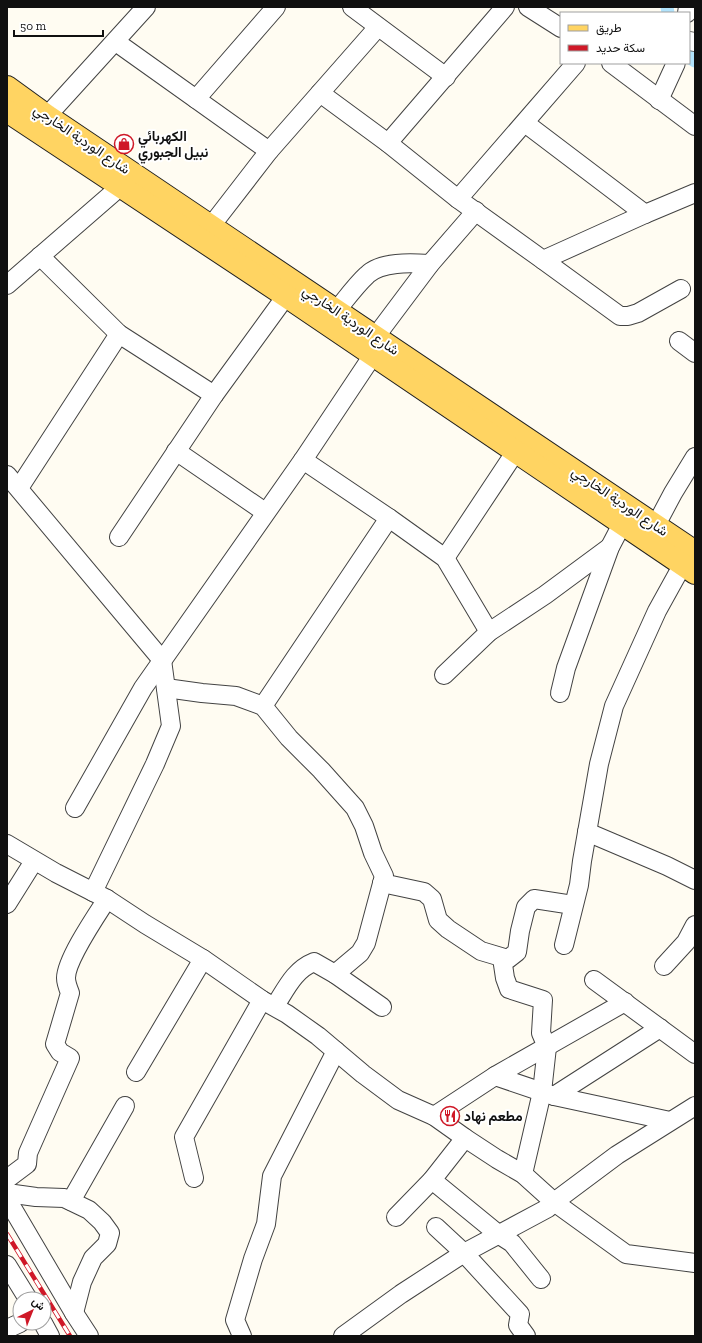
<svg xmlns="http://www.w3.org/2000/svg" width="702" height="1343" font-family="'Zilla Slab',Vazirmatn,serif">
<rect width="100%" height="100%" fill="#fffcf2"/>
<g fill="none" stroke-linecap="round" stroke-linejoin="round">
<g stroke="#b1e3fc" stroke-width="13">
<polyline points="667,7 668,13"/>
<polyline points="689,57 695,61"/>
</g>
<defs>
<g id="minor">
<polyline points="352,7 446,77"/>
<polyline points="528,7 561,28"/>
<polyline points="687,13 688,7"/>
<polyline points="689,41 695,42"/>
<polyline points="116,42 269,151"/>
<polyline points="611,63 695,126"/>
<polyline points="320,93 388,143 458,199 543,260 645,214 695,193"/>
<polyline points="196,99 276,7"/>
<polyline points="659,100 676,63"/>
<polyline points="47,116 146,7"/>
<polyline points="525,123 645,214"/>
<polyline points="388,143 505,7"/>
<polyline points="458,199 576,63"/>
<polyline points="211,226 269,151 378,27"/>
<polyline points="40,256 119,334 214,395"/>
<polyline points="543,260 620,316 628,316 638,313 681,289"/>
<polyline points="7,285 121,186"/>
<path d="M 337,310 C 346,299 356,285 367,275 C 381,261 412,263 430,264"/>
<polyline points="376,336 430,264 476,211"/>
<polyline points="679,341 695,353"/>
<polyline points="176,451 265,512"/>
<polyline points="303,460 389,518 445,558 489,632"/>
<polyline points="7,475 162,660 171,726 155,764 93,892"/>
<polyline points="19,488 119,334"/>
<polyline points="656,525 673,493 695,457"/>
<polyline points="119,537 214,395 286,296"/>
<polyline points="445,558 516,451"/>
<polyline points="444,675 489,632 545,595 610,547"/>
<polyline points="166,688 202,693 236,696 263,706 289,738 321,770 355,808 364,826 373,853 384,876 366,943 360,953 335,974"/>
<polyline points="560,693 566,668 610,547 622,524"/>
<polyline points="263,706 389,518"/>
<polyline points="75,808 143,688 303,460 373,355"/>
<polyline points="587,832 667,866 695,880"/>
<polyline points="7,844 56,873 107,899 145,924 203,959 262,1000 287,1014 318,1036 363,1074 398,1100 434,1116 465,1138 497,1159 523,1174 554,1202 626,1254 695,1263"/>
<polyline points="382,883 424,892 432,899 438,920 448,929 481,951 508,959 517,952 520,931 526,907 534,899 573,905"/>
<polyline points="7,904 34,861"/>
<polyline points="564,945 579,885 582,861 599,764 614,706 657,611 683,564"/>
<polyline points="502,958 505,978 509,989 543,1000 541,1033 547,1047 542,1092 523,1174"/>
<polyline points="664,966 686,942 695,925"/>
<polyline points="594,980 695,1054"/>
<path d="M 275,1006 C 286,989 294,970 314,962 L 335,974 L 382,1007"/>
<polyline points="136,1072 203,959"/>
<polyline points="495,1076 554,1096 670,1121"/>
<polyline points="554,1096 660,1028"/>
<polyline points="434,1116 495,1076 625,1002"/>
<polyline points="194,1178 184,1137 262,1000"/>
<path d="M 7,1179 L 27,1164 L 28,1153 L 70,1058 L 60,1052 L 55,1044 L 70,993 C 68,988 66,983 66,978 C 66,960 96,916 107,899"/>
<polyline points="432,1180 498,1234 512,1243 541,1279"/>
<polyline points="7,1193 36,1197 64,1198 89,1210 102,1222 110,1233 107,1244 93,1258 82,1282 74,1313"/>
<polyline points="7,1199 74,1313 89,1336"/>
<polyline points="71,1201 125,1106"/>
<polyline points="396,1217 432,1180 465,1138"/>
<polyline points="436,1227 464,1253 520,1314 518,1325 526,1336"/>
<polyline points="7,1265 28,1299"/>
<polyline points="43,1323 50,1336"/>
<polyline points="7,1329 20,1323"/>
<polyline points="242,1336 235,1320 253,1259 266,1224 272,1176 336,1051"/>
<polyline points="343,1336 401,1294 464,1253 548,1208 554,1202 617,1155 695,1106"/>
</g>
<g id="major">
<polyline points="7,87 47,116 695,552"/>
<polyline points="7,111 286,296 695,573"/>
</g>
</defs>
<use href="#minor" stroke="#434343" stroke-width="20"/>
<use href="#major" stroke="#212121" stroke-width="24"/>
<use href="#minor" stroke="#fff" stroke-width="18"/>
<use href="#major" stroke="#ffd462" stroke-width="22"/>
<defs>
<polyline id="rail" points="7,1234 70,1336"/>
</defs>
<use href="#rail" stroke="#cf1827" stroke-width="4.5"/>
<use href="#rail" stroke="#fff" stroke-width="3" stroke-dasharray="9" stroke-linecap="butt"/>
</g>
<defs>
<symbol id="shop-ring" viewBox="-11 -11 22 22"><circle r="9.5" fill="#fff" stroke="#cf1827" stroke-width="1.5"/><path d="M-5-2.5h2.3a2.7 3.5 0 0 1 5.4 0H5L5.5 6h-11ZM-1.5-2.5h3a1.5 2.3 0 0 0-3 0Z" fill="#cf1827"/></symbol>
<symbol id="restaurant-ring" viewBox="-11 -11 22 22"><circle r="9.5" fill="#fff" stroke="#cf1827" stroke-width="1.5"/><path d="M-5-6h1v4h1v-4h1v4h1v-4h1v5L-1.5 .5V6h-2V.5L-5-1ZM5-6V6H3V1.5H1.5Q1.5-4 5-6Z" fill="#cf1827"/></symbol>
</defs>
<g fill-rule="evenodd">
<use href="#shop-ring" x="113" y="133" width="22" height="22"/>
<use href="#restaurant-ring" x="439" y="1105" width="22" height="22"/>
</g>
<g text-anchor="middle" stroke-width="4" stroke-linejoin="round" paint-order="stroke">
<g font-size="14" font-weight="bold" fill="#101010" stroke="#fff" text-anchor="start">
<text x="138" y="141">الكهربائي<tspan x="138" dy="16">نبيل الجبوري</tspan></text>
<text x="464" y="1121">مطعم نهاد</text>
</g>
<g font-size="14" fill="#101010" stroke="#fff">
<text transform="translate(82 139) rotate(34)" y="5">شارع الوردية الخارجي</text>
<text transform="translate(351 320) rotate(34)" y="5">شارع الوردية الخارجي</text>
<text transform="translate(620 501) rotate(34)" y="5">شارع الوردية الخارجي</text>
</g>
</g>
<rect width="702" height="1343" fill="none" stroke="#101010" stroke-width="16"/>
<rect x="560" y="12" width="130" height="52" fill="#ffffff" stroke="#9f9f9f"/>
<rect x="568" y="25" width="20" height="6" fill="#ffd462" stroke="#9f9f9f"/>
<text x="596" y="32" font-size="12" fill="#101010">طريق</text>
<rect x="568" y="45" width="20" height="6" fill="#cf1827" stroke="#9f9f9f"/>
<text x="596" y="52" font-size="12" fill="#101010">سكة حديد</text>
<g transform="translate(32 1311) rotate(43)"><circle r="19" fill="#ffffff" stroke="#9f9f9f"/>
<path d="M0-3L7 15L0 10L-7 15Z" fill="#cf1827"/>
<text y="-6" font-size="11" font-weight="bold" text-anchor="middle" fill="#101010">ش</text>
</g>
<path d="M14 30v6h89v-6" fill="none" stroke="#101010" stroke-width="2"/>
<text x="20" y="30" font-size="12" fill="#101010" stroke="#ffffff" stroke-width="3" paint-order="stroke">50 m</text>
</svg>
